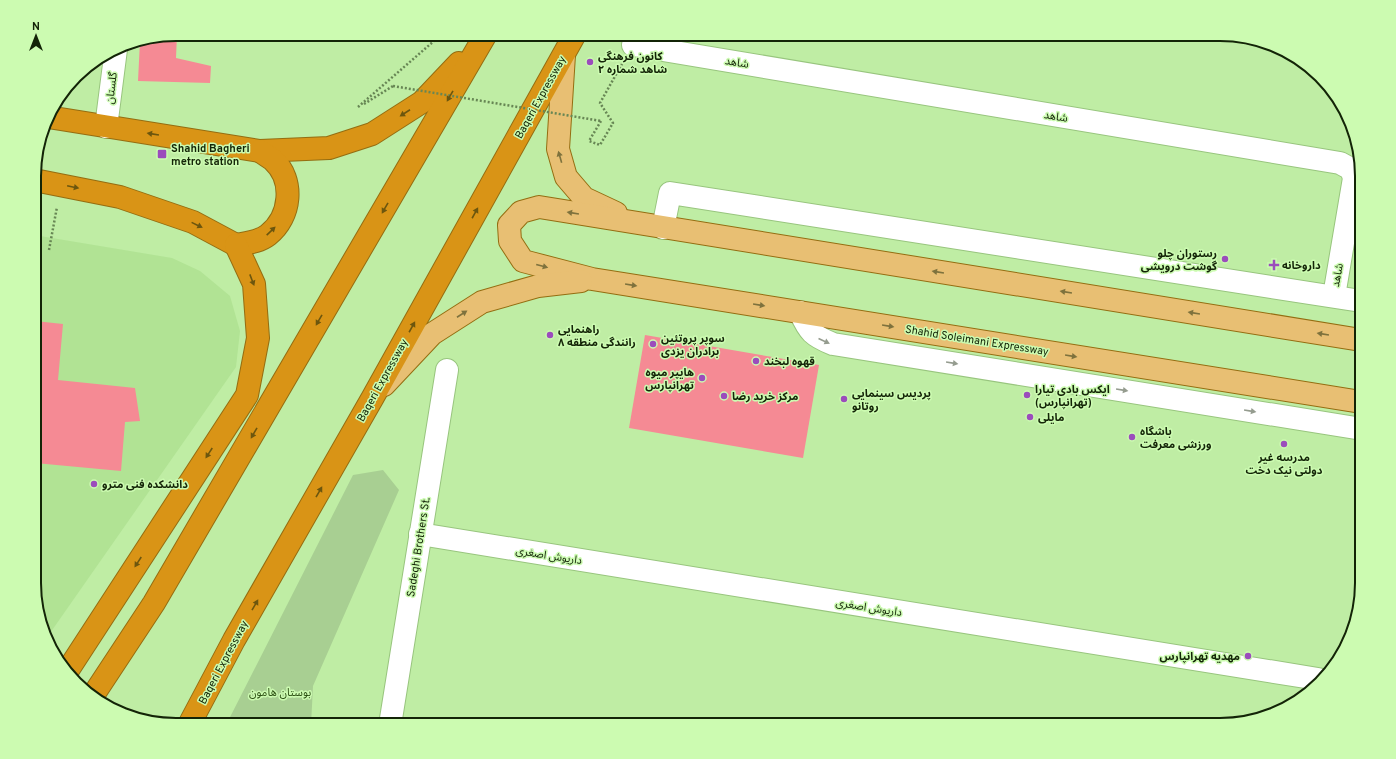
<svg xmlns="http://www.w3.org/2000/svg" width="1396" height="759" font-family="Overpass,'Noto Sans Arabic',sans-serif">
<rect width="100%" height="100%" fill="#bfeda4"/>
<polygon fill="#b1e394" points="34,235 172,258 200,271 230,296 240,331 236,367 48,636 35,601"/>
<polygon fill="#a8cf92" points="383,470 399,490 313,686 311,725 226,725 353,475"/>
<g fill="#f58a94">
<polygon points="177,34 176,58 211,66 210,83 138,81 140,41"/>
<polygon points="35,321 63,324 58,380 135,388 140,421 125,422 121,471 35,463"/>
<polygon points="645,335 819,365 803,458 629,428"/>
</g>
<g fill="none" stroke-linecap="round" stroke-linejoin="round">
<defs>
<g id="minor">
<polyline points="633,45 1340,163 1351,169 1354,178 1334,296"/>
<polyline points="106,127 116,49"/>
<polyline points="663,228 670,193 1361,301"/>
<path d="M 800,312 C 809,332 813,336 833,344 L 1362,429"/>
<polyline points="420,534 1318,679"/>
<polyline points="390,725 447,370"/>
</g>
<g id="major">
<polyline points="564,55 558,149 566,177 584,198 616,213"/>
<polyline points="1361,340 539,207 521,212 509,225 510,241 523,261 592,279 1361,402"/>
<polyline points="384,385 432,334 482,302 538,286 581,281"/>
</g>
<g id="highway">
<polyline points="48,117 260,151 329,148 372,134 422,102 459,63"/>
<polyline points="34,180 120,197 193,222 236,245"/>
<path d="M 236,245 C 247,243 259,242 268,235 C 291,217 295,180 273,160 C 269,157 264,154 260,151"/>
<polyline points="68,670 247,395 258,338 254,284 236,245"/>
<polyline points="94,694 154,603 486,34"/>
<polyline points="189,725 234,640 373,397 575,34"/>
</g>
</defs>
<use href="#minor" stroke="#98c57e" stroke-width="24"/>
<use href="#major" stroke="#946d11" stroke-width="24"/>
<use href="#highway" stroke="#946d11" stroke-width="24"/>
<g stroke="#678654" stroke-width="2.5" stroke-dasharray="2 2" stroke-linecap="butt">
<polyline points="364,104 393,86"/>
<polyline points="358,107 442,34"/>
<polyline points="601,121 589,141 600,145 613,123 600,103 622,64"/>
<polyline points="49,250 57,207"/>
</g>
<use href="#minor" stroke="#fff" stroke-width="22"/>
<use href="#major" stroke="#e8bf73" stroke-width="22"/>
<use href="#highway" stroke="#d99416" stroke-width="22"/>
<polyline stroke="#678654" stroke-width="2.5" stroke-dasharray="2 2" stroke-linecap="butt" points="393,86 601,121"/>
</g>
<defs><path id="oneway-solid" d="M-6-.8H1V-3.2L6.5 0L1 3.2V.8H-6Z"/></defs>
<g fill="#6c560e">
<use href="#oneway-solid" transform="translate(450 96) rotate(120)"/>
<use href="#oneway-solid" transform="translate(405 113) rotate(147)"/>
<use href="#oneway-solid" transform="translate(153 134) rotate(-171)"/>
<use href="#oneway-solid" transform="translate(73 187) rotate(12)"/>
<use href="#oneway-solid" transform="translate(385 208) rotate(120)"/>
<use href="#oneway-solid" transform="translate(475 213) rotate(-61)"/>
<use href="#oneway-solid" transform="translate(197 225) rotate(26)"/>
<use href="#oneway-solid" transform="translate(271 231) rotate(-44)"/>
<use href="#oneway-solid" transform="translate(252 280) rotate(69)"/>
<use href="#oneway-solid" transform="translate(319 320) rotate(120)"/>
<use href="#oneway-solid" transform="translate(412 327) rotate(-61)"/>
<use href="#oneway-solid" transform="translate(254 433) rotate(120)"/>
<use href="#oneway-solid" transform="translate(209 453) rotate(123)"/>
<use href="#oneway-solid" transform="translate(319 492) rotate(-60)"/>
<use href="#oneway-solid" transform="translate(138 562) rotate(123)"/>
<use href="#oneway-solid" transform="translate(255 605) rotate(-60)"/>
</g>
<g fill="#7e723d">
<use href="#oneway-solid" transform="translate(560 157) rotate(-106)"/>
<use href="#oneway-solid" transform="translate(573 213) rotate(-171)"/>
<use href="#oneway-solid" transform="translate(542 266) rotate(15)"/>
<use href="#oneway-solid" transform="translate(938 272) rotate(-171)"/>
<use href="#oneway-solid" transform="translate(631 285) rotate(9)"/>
<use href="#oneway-solid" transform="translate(1066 292) rotate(-171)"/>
<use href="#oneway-solid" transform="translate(759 305) rotate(9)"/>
<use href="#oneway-solid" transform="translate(1194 313) rotate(-171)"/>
<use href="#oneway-solid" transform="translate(462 314) rotate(-33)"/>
<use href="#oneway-solid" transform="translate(888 326) rotate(9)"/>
<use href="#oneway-solid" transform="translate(1323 334) rotate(-171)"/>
<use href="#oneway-solid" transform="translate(1071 356) rotate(9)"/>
</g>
<g fill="#959c8f">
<use href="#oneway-solid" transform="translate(824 341) rotate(24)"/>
<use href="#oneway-solid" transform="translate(952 363) rotate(9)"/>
<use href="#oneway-solid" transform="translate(1122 390) rotate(9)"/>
<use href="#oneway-solid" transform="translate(1250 411) rotate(9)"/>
</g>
<g fill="#9b4cbc" stroke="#ccfbb1" stroke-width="1.5">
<circle cx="590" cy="62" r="4"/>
<rect x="157" y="149" width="10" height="10" rx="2"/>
<circle cx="1225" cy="259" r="4"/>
<path d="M1272 259h4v4h4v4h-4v4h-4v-4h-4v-4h4z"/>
<circle cx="550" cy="335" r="4"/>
<circle cx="653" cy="344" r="4"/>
<circle cx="756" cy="361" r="4"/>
<circle cx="702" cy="378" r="4"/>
<circle cx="1027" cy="395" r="4"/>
<circle cx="724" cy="396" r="4"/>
<circle cx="844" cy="399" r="4"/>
<circle cx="1030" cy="417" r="4"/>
<circle cx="1132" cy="437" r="4"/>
<circle cx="1284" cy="444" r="4"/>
<circle cx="94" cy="484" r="4"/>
<circle cx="1248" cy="656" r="4"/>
</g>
<g text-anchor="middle" stroke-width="3" stroke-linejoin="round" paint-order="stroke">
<g font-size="11" font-weight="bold" fill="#132407" stroke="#ccfbb1" text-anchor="start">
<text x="598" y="60">کانون فرهنگی<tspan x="598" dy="13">شاهد شماره ۲</tspan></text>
<text x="171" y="152">Shahid Bagheri<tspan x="171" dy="13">metro station</tspan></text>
<text x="1217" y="257" text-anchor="end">رستوران چلو<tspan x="1217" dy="13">گوشت درویشی</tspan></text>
<text x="1282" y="269">داروخانه</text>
<text x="558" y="333">راهنمایی<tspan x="558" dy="13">رانندگی منطقه ۸</tspan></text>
<text x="661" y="342">سوپر پروتئین<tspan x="661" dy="13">برادران یزدی</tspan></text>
<text x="764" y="365">قهوه لبخند</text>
<text x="694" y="376" text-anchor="end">هایپر میوه<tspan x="694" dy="13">تهرانپارس</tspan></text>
<text x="1035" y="393">ایکس بادی تیارا<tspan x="1035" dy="13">(تهرانپارس)</tspan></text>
<text x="852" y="397">پردیس سینمایی<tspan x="852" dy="13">روتانو</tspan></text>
<text x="732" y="400">مرکز خرید رضا</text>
<text x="1038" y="421">مایلی</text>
<text x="1140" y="435">باشگاه<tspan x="1140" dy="13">ورزشی معرفت</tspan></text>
<text x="1284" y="461" text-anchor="middle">مدرسه غیر<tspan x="1284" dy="13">دولتی نیک دخت</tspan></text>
<text x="102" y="488">دانشکده فنی مترو</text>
<text x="1240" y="660" text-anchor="end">مهدیه تهرانپارس</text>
</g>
<g font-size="11" fill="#132407" stroke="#ccfbb1">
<text transform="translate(737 62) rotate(9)" y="4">شاهد</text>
<text transform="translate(111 88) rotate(-83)" y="4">گلستان</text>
<text transform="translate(540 97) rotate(-61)" y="4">Baqeri Expressway</text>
<text transform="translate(1056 116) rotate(9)" y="4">شاهد</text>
<text transform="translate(1337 275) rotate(-80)" y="4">شاهد</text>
<text transform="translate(977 340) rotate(9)" y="4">Shahid Soleimani Expressway</text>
<text transform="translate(382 380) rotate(-61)" y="4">Baqeri Expressway</text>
<text transform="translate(418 547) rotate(-81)" y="4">Sadeghi Brothers St.</text>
<text transform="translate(549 555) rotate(9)" y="4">داریوش اصغری</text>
<text transform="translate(869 607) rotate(9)" y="4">داریوش اصغری</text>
<text transform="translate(223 662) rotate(-62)" y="4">Baqeri Expressway</text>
</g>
<g font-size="11" fill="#2d5014" stroke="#ccfbb1">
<text x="280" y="696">بوستان هامون</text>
</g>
</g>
<path d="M0 0H1396V759H0ZM176 41H1220A135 135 0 0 1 1355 176V583A135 135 0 0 1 1220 718H176A135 135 0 0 1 41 583V176A135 135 0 0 1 176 41Z" fill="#ccfbb1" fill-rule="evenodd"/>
<path fill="none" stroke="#132407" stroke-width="2" d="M176 41H1220A135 135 0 0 1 1355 176V583A135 135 0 0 1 1220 718H176A135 135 0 0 1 41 583V176A135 135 0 0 1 176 41Z"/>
<g transform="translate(36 36)" stroke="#ccfbb1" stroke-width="3" paint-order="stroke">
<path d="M0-3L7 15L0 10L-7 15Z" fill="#132407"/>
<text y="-6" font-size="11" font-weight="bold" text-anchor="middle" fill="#132407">N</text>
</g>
</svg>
